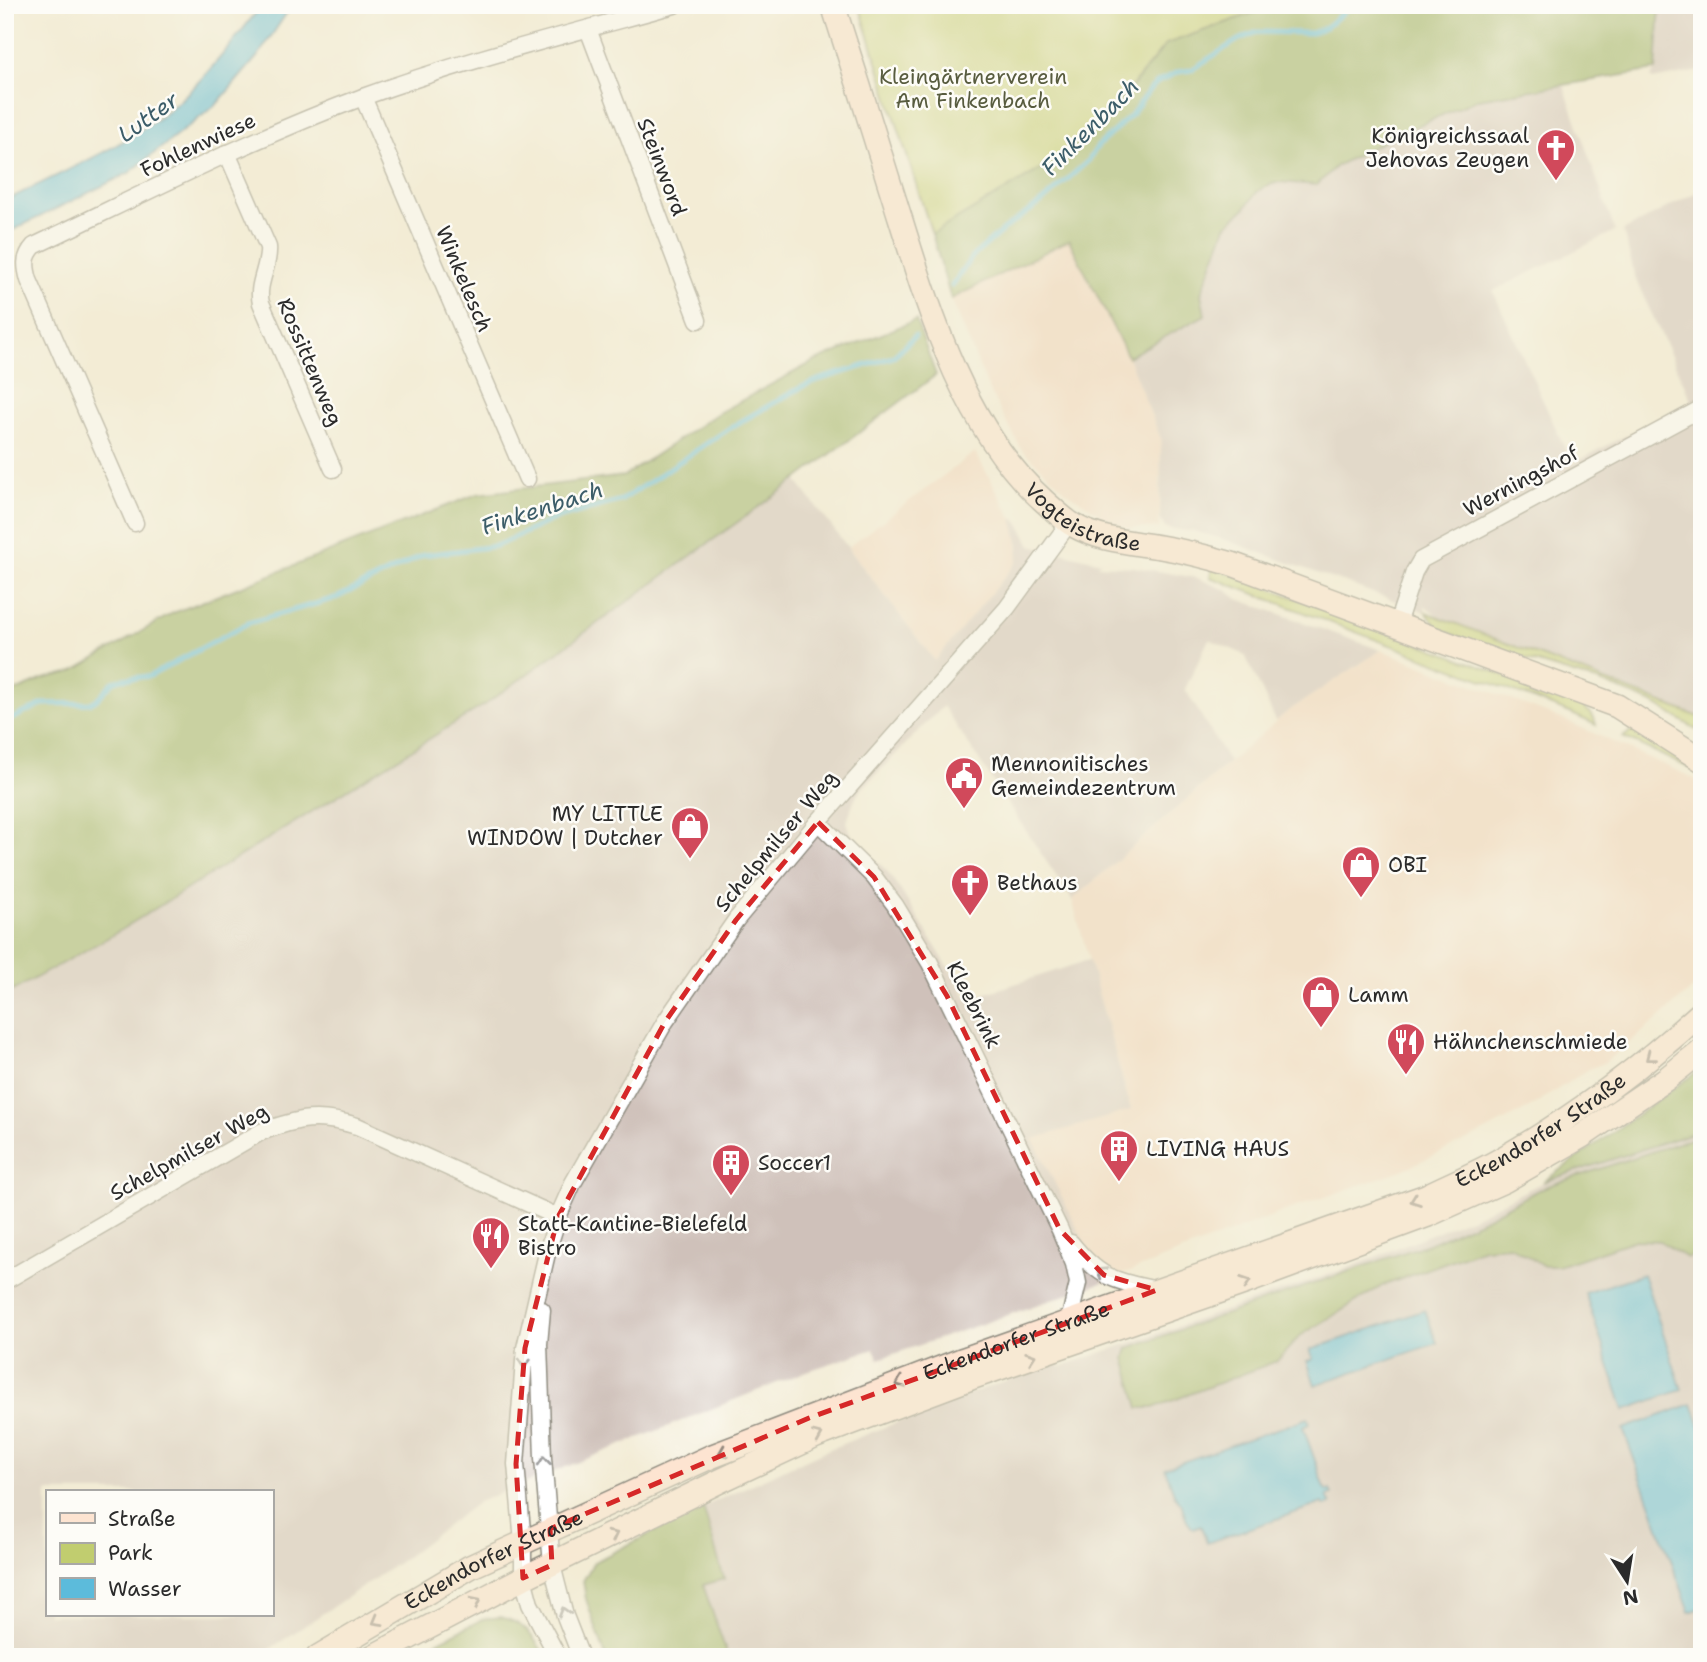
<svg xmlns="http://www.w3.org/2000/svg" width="1707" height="1662" font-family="'Shantell Sans',sans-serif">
<rect width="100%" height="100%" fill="#fdfcf7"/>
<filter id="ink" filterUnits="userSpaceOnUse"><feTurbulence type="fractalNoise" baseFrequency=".0143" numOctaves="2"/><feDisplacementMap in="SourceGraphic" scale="14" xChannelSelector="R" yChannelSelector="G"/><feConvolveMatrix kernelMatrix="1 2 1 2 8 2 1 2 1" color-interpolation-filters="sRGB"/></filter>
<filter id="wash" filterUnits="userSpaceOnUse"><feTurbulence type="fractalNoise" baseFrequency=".00686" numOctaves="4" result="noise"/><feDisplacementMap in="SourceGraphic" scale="28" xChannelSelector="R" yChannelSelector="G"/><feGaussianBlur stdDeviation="1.57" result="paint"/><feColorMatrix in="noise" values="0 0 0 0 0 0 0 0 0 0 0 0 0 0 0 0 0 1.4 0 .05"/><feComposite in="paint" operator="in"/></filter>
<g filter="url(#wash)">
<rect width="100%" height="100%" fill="#f3ecd6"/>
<g fill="#f2d5bd">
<polygon points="1069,240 1128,357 1161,439 1159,528 1128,528 1113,523 1066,491 1022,450 990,392 951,299"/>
<polygon points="975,452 1012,518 1017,534 1019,555 1017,562 935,661 848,547"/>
<polygon points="1381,650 1562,719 1702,782 1702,980 1657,1020 1604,1063 1589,1069 1529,1108 1476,1136 1402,1170 1282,1212 1104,1282 1032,1139 1131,1109 1072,900 1288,711"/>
</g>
<g fill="#cfc1ba" fill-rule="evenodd">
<polygon points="1660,5 1702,5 1702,73 1700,71 1653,80 1651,78 1656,69"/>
<polygon points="1564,86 1615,231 1493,291 1572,464 1692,401 1636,280 1623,231 1702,189 1702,718 1437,615 1424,605 1426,612 1220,538 1197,532 1165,528 1160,518 1161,439 1128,357 1205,315 1201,295 1226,226 1244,209 1257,192 1279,182 1317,185 1336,166 1388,139 1478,99"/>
<path d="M 796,480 L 935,661 L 1017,562 L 1019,546 L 1012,518 L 1019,523 L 1031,545 L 1101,562 L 1097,565 L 1134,567 L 1197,578 L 1226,590 L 1238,599 L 1381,650 L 1288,711 L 1276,721 L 1245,655 L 1209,639 L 1185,689 L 1229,762 L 1072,900 L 943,706 L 857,794 L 851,809 L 847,822 L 851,834 L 864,850 L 886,870 L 901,891 L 968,999 L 1089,960 L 1131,1110 L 1033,1139 L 1104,1282 L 879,1359 L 874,1349 L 807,1371 L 478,1502 L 398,1563 L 258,1657 L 5,1657 L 5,995 L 111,936 L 484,705 ZM 47,1492 L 271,1492 L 271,1615 L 47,1615 Z"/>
<polygon points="1702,1130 1702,1657 728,1657 702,1584 724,1579 703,1507 822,1452 961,1397 1057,1362 1060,1367 1348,1268 1473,1217 1543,1182"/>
</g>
<g fill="#c1cd6f" stroke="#767c4d" stroke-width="2">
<polygon points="859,5 1276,5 1166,44 1125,95 1066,154 932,234"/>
<polygon points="1212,567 1582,704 1594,718 1596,725 1570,713 1210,577"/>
<polygon points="1426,612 1702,718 1702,733 1653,703 1600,682 1498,651 1448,633 1437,627"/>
<polygon points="1637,731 1702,768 1702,774 1623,737 1630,732"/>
</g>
<g fill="#98b062" stroke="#626e46" stroke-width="2">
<polygon points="1276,5 1660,5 1656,70 1478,99 1388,139 1336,166 1317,185 1279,182 1266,186 1257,192 1244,209 1226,226 1201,294 1205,315 1128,357 1069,240 951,299 932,234 1066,154 1125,95 1166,44"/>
<polygon points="916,320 936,375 796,480 484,705 111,936 5,995 5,696 43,679 72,672 173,613 477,494 624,476 718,413 813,362"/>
<polygon points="1702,1068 1702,1130 1543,1182"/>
<polygon points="1702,1135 1702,1252 1686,1258 1660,1241 1635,1240 1558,1266 1544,1266 1510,1246 1484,1248 1382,1286 1300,1336 1277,1361 1153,1408 1139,1408 1125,1358 1128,1348 1428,1244 1480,1221 1542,1188"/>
<polygon points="703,1507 724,1579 703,1585 728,1657 606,1657 586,1599 583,1581 594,1562"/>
<path d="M 501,1617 C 526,1624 532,1635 546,1657 L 406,1657 L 483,1619 Z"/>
</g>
<g fill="#5cbbdb" stroke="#447383" stroke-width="2">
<path d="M 262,5 L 292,5 L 258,56 L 217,104 L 129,173 L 5,234 L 5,201 C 54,176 107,154 152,123 C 196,92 229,47 262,5 Z"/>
<polygon points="1643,1274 1682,1390 1624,1410 1585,1293"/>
<polygon points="1425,1310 1437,1343 1315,1385 1307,1361 1313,1359 1310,1350"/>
<polygon points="1692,1404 1702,1431 1702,1608 1690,1612 1623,1429"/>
<polygon points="1308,1418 1310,1424 1303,1427 1326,1491 1330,1490 1332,1494 1327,1496 1331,1504 1325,1506 1323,1503 1207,1543 1201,1526 1193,1529 1187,1521 1181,1503 1175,1496 1165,1468"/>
</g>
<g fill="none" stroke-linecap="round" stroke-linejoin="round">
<g stroke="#5cbbdb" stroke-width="5">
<polyline points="952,286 972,257 1004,229 1042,202 1089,160 1097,147 1132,114 1149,90 1158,82 1178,72 1191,70 1238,40 1257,32 1311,33 1326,27 1352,5"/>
<polyline points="5,722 43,704 91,703 96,700 113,682 122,679 150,676 248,623 336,598 423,555 496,546 554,519 622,500 733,426 800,388 818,380 893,357 915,336"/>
</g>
</g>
</g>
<g filter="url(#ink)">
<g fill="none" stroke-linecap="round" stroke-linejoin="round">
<defs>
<g id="street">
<polyline points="588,29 698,320"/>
<polyline points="363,97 527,479"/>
<path d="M 227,153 L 268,247 C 270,266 256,284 261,303 L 333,469"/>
<path d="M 135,523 L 29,280 C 25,266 24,257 34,246 C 143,194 250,139 363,97 C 464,60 570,34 674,5"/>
<polyline points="1397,624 1414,572 1421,560 1702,408"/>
<polyline points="818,822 874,877 895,905 930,963 1060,1230 1074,1264 1078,1283 1069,1321"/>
<path d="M 1071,1243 C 1100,1279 1113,1280 1157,1290"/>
<path d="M 5,1281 L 261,1132 C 298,1118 319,1114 357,1126 L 558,1217"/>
<polyline points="542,1310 539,1344 543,1458 552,1565 565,1616 581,1657"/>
<polyline points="558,1657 530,1604 523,1578 523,1542 516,1464 525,1348 548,1249 558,1217 573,1183 665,1022 736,920 818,822 1007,608 1069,523"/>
</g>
<g id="secondary">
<path id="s1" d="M 833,5 C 853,67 873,130 892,192 C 925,296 960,427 1045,502 C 1054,510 1063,519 1073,525 C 1101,541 1130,542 1160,547 C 1184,551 1208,557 1232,564 L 1617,706 L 1702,760"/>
<path id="s2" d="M 318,1657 L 470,1567 L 710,1457 L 964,1359 L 1426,1196 C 1450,1184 1475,1174 1498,1161 C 1572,1119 1639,1069 1702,1012"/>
<polyline points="372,1657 523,1578 720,1481 816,1436 971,1378 1244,1283 1428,1215 1504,1181 1582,1136 1666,1079 1702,1050"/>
</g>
</defs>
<use href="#street" stroke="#8f8c80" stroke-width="19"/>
<use href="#secondary" stroke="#8f8c80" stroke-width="26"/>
<use href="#street" stroke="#fff" stroke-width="16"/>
<use href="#secondary" stroke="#fde4d1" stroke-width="23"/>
</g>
<defs><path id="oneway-chevron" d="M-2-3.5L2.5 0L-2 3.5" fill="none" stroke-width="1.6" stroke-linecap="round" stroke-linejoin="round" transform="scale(1.75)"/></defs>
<g stroke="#94887e">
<use href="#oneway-chevron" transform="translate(1650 1057) rotate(142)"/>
<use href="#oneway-chevron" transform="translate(1415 1200) rotate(160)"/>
<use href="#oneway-chevron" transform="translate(1246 1282) rotate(-20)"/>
<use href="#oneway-chevron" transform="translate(1031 1357) rotate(-19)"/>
<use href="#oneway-chevron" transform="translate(900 1383) rotate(159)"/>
<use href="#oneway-chevron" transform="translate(818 1436) rotate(-23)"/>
<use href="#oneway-chevron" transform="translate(723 1452) rotate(158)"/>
<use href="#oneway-chevron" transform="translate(613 1535) rotate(-27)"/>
<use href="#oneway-chevron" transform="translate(476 1602) rotate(-27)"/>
<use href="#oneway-chevron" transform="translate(377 1621) rotate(150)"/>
</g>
<g stroke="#a0a0a0">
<use href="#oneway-chevron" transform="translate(1101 1272) rotate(-149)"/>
<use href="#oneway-chevron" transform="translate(524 1363) rotate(94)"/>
<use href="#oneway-chevron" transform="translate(544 1461) rotate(-95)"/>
<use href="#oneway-chevron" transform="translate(564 1612) rotate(-107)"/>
</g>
</g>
<path d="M0 0H1707V1662H0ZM 818,822 L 874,877 L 947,996 L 1060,1230 L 1104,1275 L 1157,1290 L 809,1418 L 550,1529 L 552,1565 L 523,1578 L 516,1464 L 525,1348 L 558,1217 L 665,1022 L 736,920 Z" fill="#f3ecd6" fill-opacity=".55" fill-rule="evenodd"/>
<path fill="none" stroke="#d62828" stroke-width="5" stroke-dasharray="14 9" stroke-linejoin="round" d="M 818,822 L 874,877 L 947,996 L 1060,1230 L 1104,1275 L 1157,1290 L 809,1418 L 550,1529 L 552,1565 L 523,1578 L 516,1464 L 525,1348 L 558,1217 L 665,1022 L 736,920 Z"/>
<defs>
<symbol id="church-pin" viewBox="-11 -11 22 30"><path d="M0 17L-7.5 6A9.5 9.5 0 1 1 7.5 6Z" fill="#d1495b" stroke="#fdfcf7"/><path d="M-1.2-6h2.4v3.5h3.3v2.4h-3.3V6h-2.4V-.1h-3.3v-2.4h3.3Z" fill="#fff"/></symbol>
<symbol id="civic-pin" viewBox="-11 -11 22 30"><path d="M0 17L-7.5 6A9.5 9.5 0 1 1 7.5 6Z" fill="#d1495b" stroke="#fdfcf7"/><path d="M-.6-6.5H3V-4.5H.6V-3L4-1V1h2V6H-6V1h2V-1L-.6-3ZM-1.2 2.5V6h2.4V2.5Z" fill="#fff"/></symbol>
<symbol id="shop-pin" viewBox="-11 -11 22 30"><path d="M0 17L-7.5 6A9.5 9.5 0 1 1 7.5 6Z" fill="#d1495b" stroke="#fdfcf7"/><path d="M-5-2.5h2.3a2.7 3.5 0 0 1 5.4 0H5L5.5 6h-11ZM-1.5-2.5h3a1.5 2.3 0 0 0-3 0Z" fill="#fff"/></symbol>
<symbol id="restaurant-pin" viewBox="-11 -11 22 30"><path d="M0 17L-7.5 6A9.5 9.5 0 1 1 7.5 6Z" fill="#d1495b" stroke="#fdfcf7"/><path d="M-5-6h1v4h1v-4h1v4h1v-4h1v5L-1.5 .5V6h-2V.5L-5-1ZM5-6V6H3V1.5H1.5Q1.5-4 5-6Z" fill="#fff"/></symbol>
<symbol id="building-pin" viewBox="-11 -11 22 30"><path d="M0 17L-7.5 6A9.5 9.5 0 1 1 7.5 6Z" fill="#d1495b" stroke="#fdfcf7"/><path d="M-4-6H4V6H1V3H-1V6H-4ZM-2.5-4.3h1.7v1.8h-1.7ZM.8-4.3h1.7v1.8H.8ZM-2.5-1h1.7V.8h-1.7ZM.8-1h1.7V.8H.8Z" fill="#fff"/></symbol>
</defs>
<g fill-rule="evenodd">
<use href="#church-pin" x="1534" y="126" width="44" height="60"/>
<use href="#civic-pin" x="942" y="754" width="44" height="60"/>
<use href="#shop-pin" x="668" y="804" width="44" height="60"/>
<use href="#shop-pin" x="1339" y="843" width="44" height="60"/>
<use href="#church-pin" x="948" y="861" width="44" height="60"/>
<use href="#shop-pin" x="1299" y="973" width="44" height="60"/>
<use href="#restaurant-pin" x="1384" y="1020" width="44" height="60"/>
<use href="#building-pin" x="1097" y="1127" width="44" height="60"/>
<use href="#building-pin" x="709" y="1141" width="44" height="60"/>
<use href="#restaurant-pin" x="469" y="1214" width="44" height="60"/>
</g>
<g text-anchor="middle" stroke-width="5" stroke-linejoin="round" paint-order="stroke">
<g font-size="21" fill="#585c3f" stroke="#fdfcf7">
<text x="973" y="84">Kleingärtnerverein<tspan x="973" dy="24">Am Finkenbach</tspan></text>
</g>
<g font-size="21" fill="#2b2b2b" stroke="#fdfcf7" text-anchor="start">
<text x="1529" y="143" text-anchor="end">Königreichssaal<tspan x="1529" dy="24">Jehovas Zeugen</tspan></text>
<text x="991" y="771">Mennonitisches<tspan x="991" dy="24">Gemeindezentrum</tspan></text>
<text x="663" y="821" text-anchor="end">MY LITTLE<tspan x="663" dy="24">WINDOW | Dutcher</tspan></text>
<text x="1388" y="872">OBI</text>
<text x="997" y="890">Bethaus</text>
<text x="1348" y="1002">Lamm</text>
<text x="1433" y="1049">Hähnchenschmiede</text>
<text x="1146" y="1156">LIVING HAUS</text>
<text x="758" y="1170">Soccer1</text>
<text x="518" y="1231">Statt-Kantine-Bielefeld<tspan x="518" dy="24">Bistro</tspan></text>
</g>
<g font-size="21" fill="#2b2b2b" stroke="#fdfcf7">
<text transform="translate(198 145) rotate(-25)" y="7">Fohlenwiese</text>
<text transform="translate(662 167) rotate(69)" y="7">Steinword</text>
<text transform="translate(464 279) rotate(67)" y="7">Winkelesch</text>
<text transform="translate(310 362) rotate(67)" y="7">Rossittenweg</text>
<text transform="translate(1521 481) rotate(-28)" y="7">Werningshof</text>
<text dy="7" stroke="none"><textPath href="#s1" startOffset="588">Vogteistraße</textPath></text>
<text transform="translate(776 841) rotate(-50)" y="7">Schelpmilser Weg</text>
<text transform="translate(974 1005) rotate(63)" y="7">Kleebrink</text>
<text dy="7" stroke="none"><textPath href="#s2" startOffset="1335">Eckendorfer Straße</textPath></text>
<text transform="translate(189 1152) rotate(-29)" y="7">Schelpmilser Weg</text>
<text dy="7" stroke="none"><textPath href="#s2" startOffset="768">Eckendorfer Straße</textPath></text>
<text dy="7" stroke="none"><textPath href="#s2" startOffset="201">Eckendorfer Straße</textPath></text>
</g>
<g font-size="23" font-style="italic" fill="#3c5d69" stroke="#fdfcf7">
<text transform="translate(148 117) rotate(-36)" y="8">Lutter</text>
<text transform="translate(1090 127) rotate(-45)" y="8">Finkenbach</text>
<text transform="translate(542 508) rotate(-18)" y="8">Finkenbach</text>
</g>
</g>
<rect width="1707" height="1662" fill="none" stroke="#fdfcf7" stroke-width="28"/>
<rect x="46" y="1490" width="228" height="126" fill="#fdfcf7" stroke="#a9a8a5" stroke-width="2"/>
<rect x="60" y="1513" width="35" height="10" fill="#fde4d1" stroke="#a9a8a5" stroke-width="2"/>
<text x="108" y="1526" font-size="21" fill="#2b2b2b">Straße</text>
<rect x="60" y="1543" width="35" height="21" fill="#c1cd6f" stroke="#a9a8a5" stroke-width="2"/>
<text x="108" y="1560" font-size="21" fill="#2b2b2b">Park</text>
<rect x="60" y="1578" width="35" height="21" fill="#5cbbdb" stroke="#a9a8a5" stroke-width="2"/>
<text x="108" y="1596" font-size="21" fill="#2b2b2b">Wasser</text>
<g transform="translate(1627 1581) rotate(168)" stroke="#fdfcf7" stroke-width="5" paint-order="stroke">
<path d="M0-5L12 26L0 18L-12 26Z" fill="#2b2b2b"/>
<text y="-10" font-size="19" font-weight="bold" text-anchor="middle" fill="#2b2b2b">N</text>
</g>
</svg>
